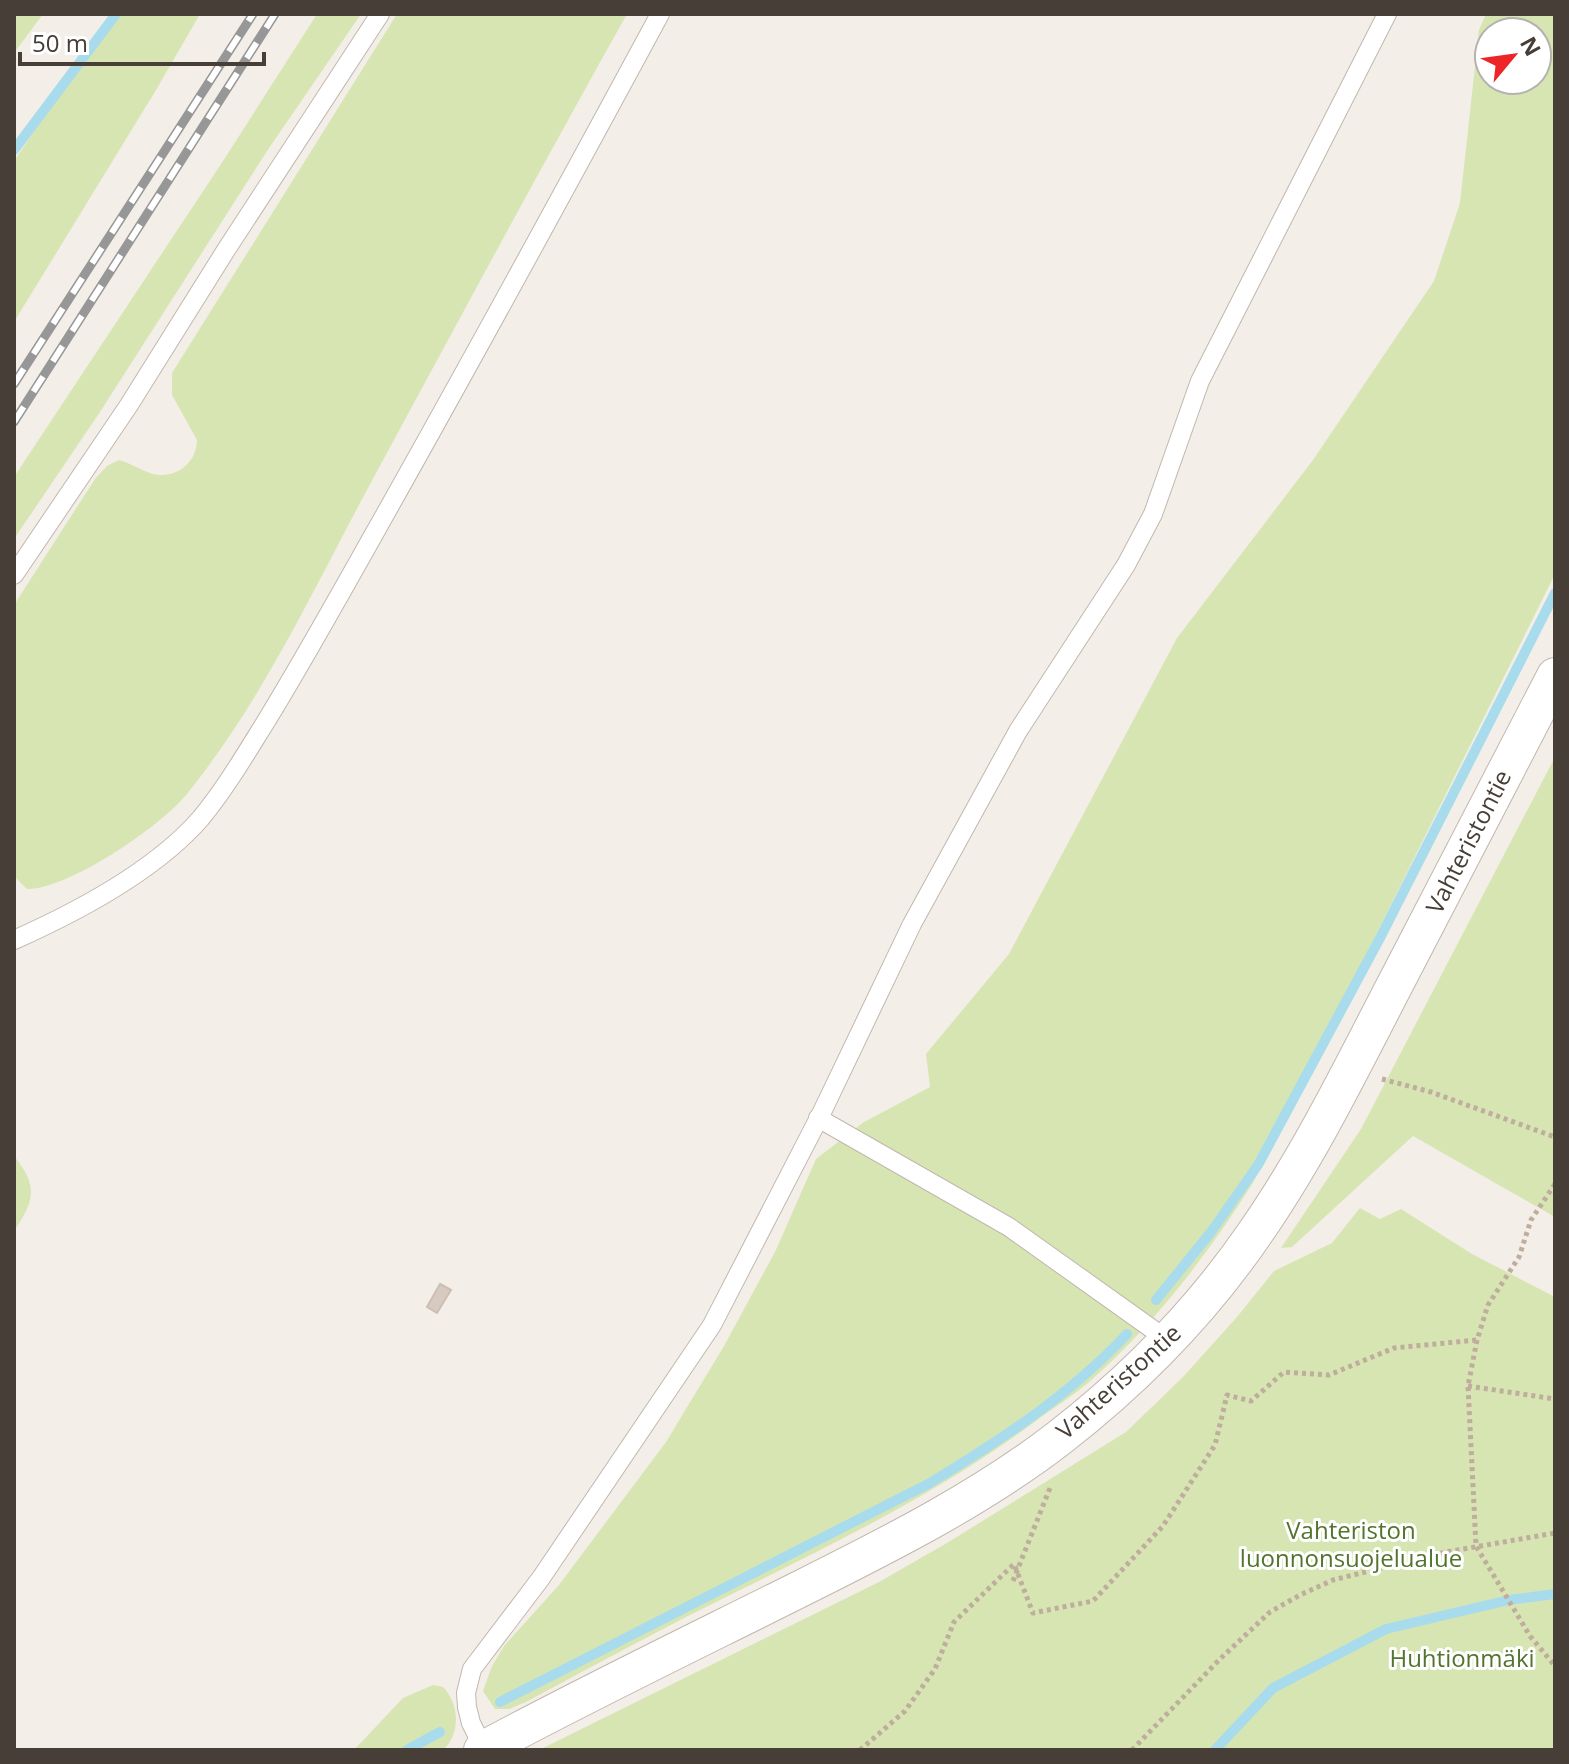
<svg xmlns="http://www.w3.org/2000/svg" width="1569" height="1764" font-family="'Open Sans',sans-serif">
<rect width="100%" height="100%" fill="#f3eee8"/>
<g fill="#d7e5b3" fill-rule="evenodd">
<polygon points="14,14 43,14 14,53"/>
<polygon points="113,14 200,14 156,90 14,322 14,161"/>
<polygon points="317,14 361,14 267,151 100,412 14,539 14,477 225,158"/>
<path d="M 397,14 L 627,14 C 539,171 454,329 368,488 C 312,592 261,703 186,795 C 160,827 67,890 27,889 L 14,876 L 14,605 L 95,479 L 107,466 L 119,460 C 130,463 139,469 150,473 C 173,481 197,464 197,440 L 172,395 L 172,373 Z"/>
<path d="M 1486,14 L 1555,14 L 1555,574 L 1254,1181 C 1209,1253 1153,1326 1089,1382 C 1074,1395 1056,1406 1040,1418 C 946,1489 841,1540 736,1592 C 665,1627 596,1664 526,1702 L 509,1709 L 495,1709 L 483,1691 L 492,1666 L 504,1646 L 559,1585 L 666,1442 L 724,1346 L 775,1252 L 816,1159 L 864,1122 L 930,1087 L 926,1054 L 1009,954 L 1177,638 L 1313,460 L 1434,281 L 1460,203 L 1479,30 ZM 1489,32 L 1537,32 L 1537,80 L 1489,80 Z"/>
<polygon points="1555,757 1555,1217 1413,1136 1292,1247 1281,1248 1361,1129"/>
<path d="M 14,1156 C 39,1187 34,1201 14,1231 Z"/>
<polygon points="1360,1208 1380,1219 1401,1209 1472,1254 1555,1297 1555,1750 539,1750 879,1582 947,1543 1126,1432 1183,1377 1237,1317 1274,1271 1332,1243"/>
<path d="M 433,1685 L 443,1687 C 459,1704 461,1732 444,1749 L 354,1750 L 403,1698 Z"/>
</g>
<g fill="none" stroke-linecap="round" stroke-linejoin="round">
<g stroke="#a8dcec" stroke-width="10">
<polyline points="14,150 116,14"/>
<polyline points="1156,1300 1211,1232 1258,1165 1380,938 1555,593"/>
<path d="M 500,1702 L 930,1483 C 1001,1440 1070,1395 1127,1334"/>
<polyline points="407,1750 440,1732"/>
<polyline points="1215,1750 1273,1688 1386,1629 1509,1600 1555,1594"/>
</g>
</g>
<polygon fill="#d7cbc1" stroke="#cebeb2" stroke-width="2" points="440,1284 451,1290 437,1313 427,1307"/>
<g fill="none" stroke-linecap="round" stroke-linejoin="round">
<defs>
<g id="service">
<polyline points="14,575 129,405 226,250 380,14"/>
<path d="M 14,940 C 77,912 155,871 201,818 C 225,789 245,755 265,723 C 303,661 338,598 374,534 C 471,362 566,188 660,14"/>
<polyline points="818,1118 1009,1227 1169,1341"/>
<polyline points="484,1749 471,1723 467,1707 466,1693 472,1669 541,1578 712,1325 822,1112 912,924 1018,731 1126,565 1153,514 1200,381 1387,14"/>
</g>
<path id="minor" d="M 482,1750 C 586,1694 694,1642 800,1589 C 888,1545 980,1499 1059,1438 C 1135,1379 1201,1312 1255,1233 C 1312,1151 1356,1059 1402,971 C 1453,872 1504,774 1555,676"/>
</defs>
<use href="#service" stroke="#c1b7ae" stroke-width="20"/>
<use href="#minor" stroke="#c1b7ae" stroke-width="38"/>
<g stroke="#bfad9d" stroke-width="5" stroke-dasharray="4 4" stroke-linecap="butt">
<polyline points="1382,1079 1431,1092 1555,1137"/>
<polyline points="1555,1184 1531,1220 1519,1257 1488,1305 1477,1340 1468,1386 1476,1546 1530,1636 1555,1666"/>
<polyline points="1468,1386 1555,1399"/>
<polyline points="1013,1581 1050,1488"/>
<polyline points="860,1750 905,1711 935,1669 954,1622 1014,1564 1033,1613 1093,1601 1163,1526 1215,1445 1227,1395 1251,1401 1284,1372 1329,1375 1394,1348 1477,1340"/>
<polyline points="1132,1750 1220,1659 1270,1612 1300,1595 1333,1580 1446,1552 1555,1533"/>
</g>
<use href="#service" stroke="#fff" stroke-width="18"/>
<use href="#minor" stroke="#fff" stroke-width="36"/>
<defs>
<g id="rail">
<polyline points="14,384 253,14"/>
<polyline points="14,422 275,14"/>
</g>
</defs>
<use href="#rail" stroke="#979797" stroke-width="9"/>
<use href="#rail" stroke="#fff" stroke-width="6" stroke-dasharray="18" stroke-linecap="butt"/>
</g>
<g text-anchor="middle" stroke-width="6" stroke-linejoin="round" paint-order="stroke">
<g font-size="24" fill="#463e37" stroke="#fff">
<text transform="translate(1469 842) rotate(-63)" y="8">Vahteristontie</text>
<text transform="translate(1119 1382) rotate(-42)" y="8">Vahteristontie</text>
</g>
<g font-size="24" fill="#54742e" stroke="#fff">
<text x="1351" y="1539">Vahteriston<tspan x="1351" dy="28">luonnonsuojelualue</tspan></text>
<text x="1462" y="1667">Huhtionmäki</text>
</g>
</g>
<rect width="1569" height="1764" fill="none" stroke="#463e37" stroke-width="32"/>
<g transform="translate(1513 56) rotate(61)"><circle r="38" fill="#ffffff" stroke="#b5b2af" stroke-width="2"/>
<path d="M0-6L14 30L0 20L-14 30Z" fill="#ed2529"/>
<text y="-12" font-size="22" font-weight="bold" text-anchor="middle" fill="#463e37">N</text>
</g>
<path d="M20 52v12h244v-12" fill="none" stroke="#463e37" stroke-width="4"/>
<text x="32" y="52" font-size="24" fill="#463e37" stroke="#ffffff" stroke-width="6" paint-order="stroke">50 m</text>
</svg>
